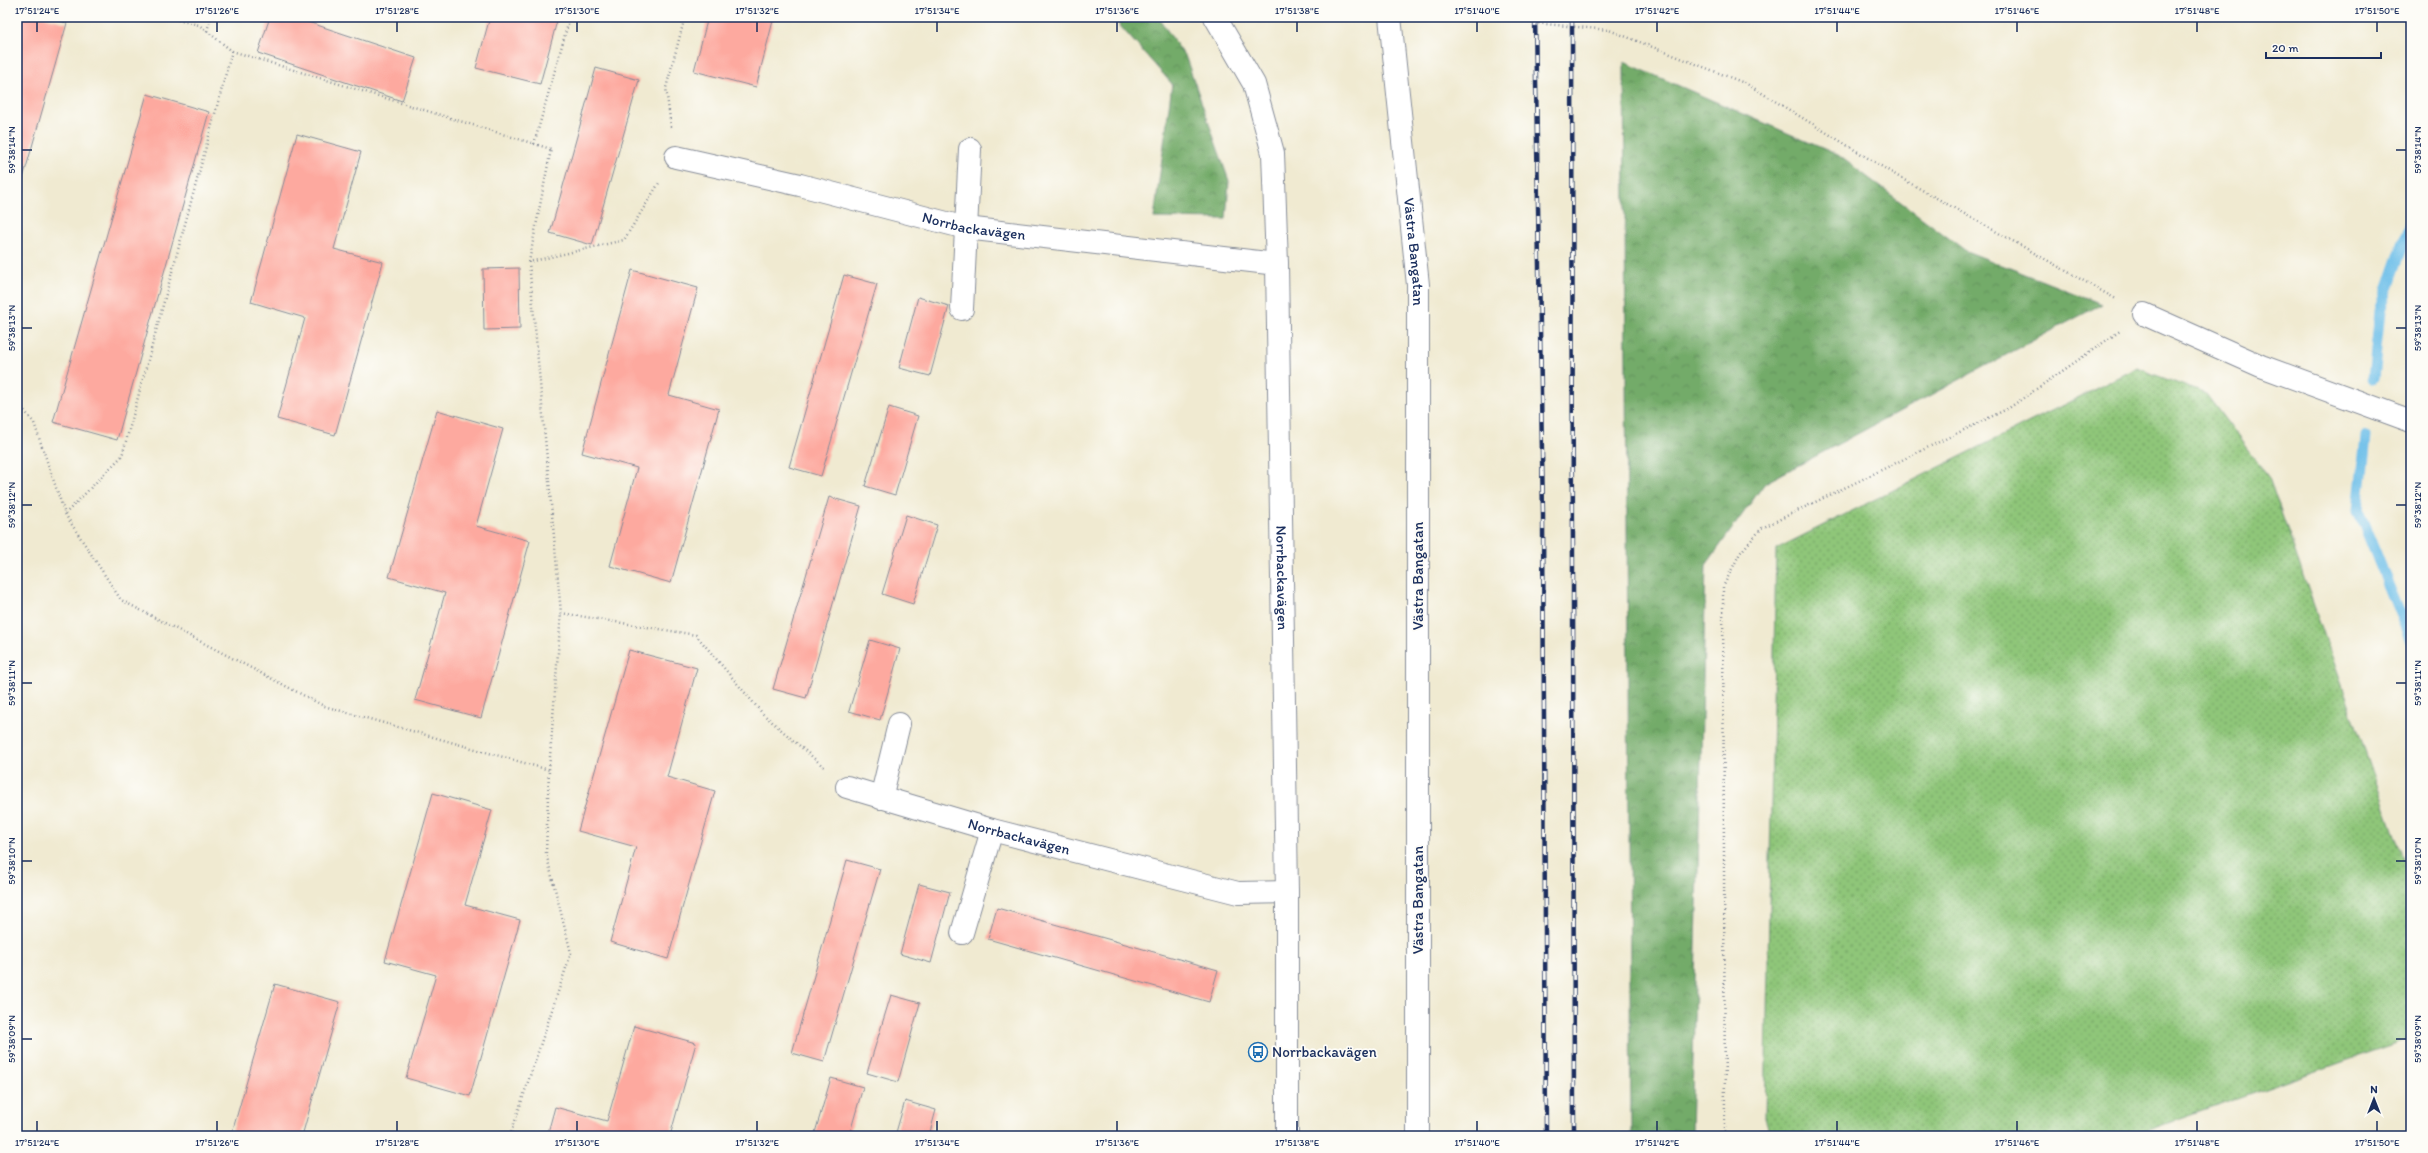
<svg xmlns="http://www.w3.org/2000/svg" width="2428" height="1153" font-family="Itim,sans-serif">
<defs>
<pattern id="forest-crowns" width="20" height="18" patternUnits="userSpaceOnUse"><rect width="20" height="18" fill="#73ab69"/><path d="M2 6a3 3 0 1 1 6 0M12 15a3 3 0 1 1 6 0" fill="none" stroke="#5e8c5a"/></pattern>
<pattern id="park-dots" width="8" height="8" patternUnits="userSpaceOnUse"><rect width="8" height="8" fill="#8fc679"/><path d="M2 2h.1M6 6h.1" fill="none" stroke="#74a166" stroke-width="1.8" stroke-linecap="round"/></pattern>
</defs>
<rect width="100%" height="100%" fill="#fdfcf7"/>
<filter id="ink" filterUnits="userSpaceOnUse"><feTurbulence type="fractalNoise" baseFrequency=".025" numOctaves="2"/><feDisplacementMap in="SourceGraphic" scale="8" xChannelSelector="R" yChannelSelector="G"/><feConvolveMatrix kernelMatrix="1 2 1 2 8 2 1 2 1" color-interpolation-filters="sRGB"/></filter>
<filter id="wash" filterUnits="userSpaceOnUse"><feTurbulence type="fractalNoise" baseFrequency=".012" numOctaves="4" result="noise"/><feDisplacementMap in="SourceGraphic" scale="16" xChannelSelector="R" yChannelSelector="G"/><feGaussianBlur stdDeviation="0.9" result="paint"/><feColorMatrix in="noise" values="0 0 0 0 0 0 0 0 0 0 0 0 0 0 0 0 0 1.4 0 .05"/><feComposite in="paint" operator="in"/></filter>
<g filter="url(#wash)">
<rect width="100%" height="100%" fill="#f0ead1"/>
<g fill="url(#forest-crowns)" stroke="#476d64">
<polygon points="1112,17 1158,17 1186,58 1229,181 1226,219 1154,218 1172,84"/>
<polygon points="1624,62 1838,155 1966,251 2102,304 1765,483 1706,565 1691,1136 1631,1136"/>
</g>
<polygon fill="url(#park-dots)" stroke="#557a6c" points="2137,368 2206,394 2269,478 2411,881 2411,1038 2131,1136 1771,1136 1765,1118 1776,549"/>
<g fill="none" stroke-linecap="round" stroke-linejoin="round">
<g stroke="#6ebfe9" stroke-width="11">
<polyline points="2373,379 2380,311 2411,221"/>
<polyline points="2366,437 2358,510 2411,641"/>
</g>
</g>
<g id="blocks">
<g fill="#fda99f">
<polygon points="17,17 44,17 67,23 20,189 17,188"/>
<polygon points="270,17 293,17 416,58 402,101 258,53"/>
<polygon points="490,17 558,17 540,84 476,68"/>
<polygon points="708,17 774,17 756,87 694,71"/>
<polygon points="596,68 639,80 592,245 550,233"/>
<polygon points="147,94 209,112 117,440 53,422"/>
<polygon points="297,134 361,152 334,249 383,262 335,435 277,419 305,318 251,302"/>
<polygon points="519,268 520,329 484,330 483,269"/>
<polygon points="632,270 698,288 669,395 719,409 671,583 610,566 637,468 582,453"/>
<polygon points="844,275 877,284 821,476 789,467"/>
<polygon points="918,297 949,306 930,376 899,368"/>
<polygon points="889,407 918,416 895,495 865,486"/>
<polygon points="437,410 503,429 476,526 530,541 481,718 415,700 445,593 389,577"/>
<polygon points="829,497 861,506 806,698 773,689"/>
<polygon points="906,515 937,525 913,604 882,594"/>
<polygon points="870,640 900,649 880,720 849,711"/>
<polygon points="629,650 697,668 667,777 715,791 668,959 610,942 636,847 578,831"/>
<polygon points="433,793 492,810 465,905 520,920 470,1096 406,1078 436,975 385,961"/>
<polygon points="847,860 880,869 824,1062 792,1053"/>
<polygon points="919,884 950,892 931,963 900,954"/>
<polygon points="997,908 1218,970 1209,1002 988,939"/>
<polygon points="275,984 340,1002 302,1136 231,1136"/>
<polygon points="891,995 920,1003 898,1082 867,1073"/>
<polygon points="634,1026 696,1043 670,1136 547,1136 555,1107 607,1121"/>
<polygon points="831,1078 863,1087 849,1136 814,1136"/>
<polygon points="905,1101 936,1110 929,1136 895,1136"/>
</g>
</g>
</g>
<g filter="url(#ink)">
<use href="#blocks" fill-opacity="0" stroke="#868c98" stroke-width="1"/>
<g fill="none" stroke-linecap="round" stroke-linejoin="round">
<defs>
<g id="street">
<path id="s1" d="M 1215,17 L 1254,84 L 1273,153 L 1277,264 L 1287,892 L 1287,1136"/>
<path id="s2" d="M 676,157 L 800,185 L 966,228 L 1277,264"/>
<polyline points="962,309 970,149"/>
<polyline points="2144,314 2261,366 2411,421"/>
<path id="s3" d="M 847,787 L 992,830 L 1238,893 L 1287,892"/>
<polyline points="881,798 899,724"/>
<polyline points="962,933 992,830"/>
</g>
<g id="secondary">
<path id="s4" d="M 1390,17 L 1418,285 L 1418,1136"/>
</g>
</defs>
<use href="#street" stroke="#868c98" stroke-width="24"/>
<use href="#secondary" stroke="#868c98" stroke-width="24"/>
<g stroke="#868c98" stroke-width="2.5" stroke-dasharray="1 3" stroke-linecap="butt">
<polyline points="166,17 199,25 232,51 551,149 529,262"/>
<polyline points="1524,17 1535,23 1609,30 1747,84 1899,177 2116,299"/>
<polyline points="207,31 211,17"/>
<polyline points="671,127 666,88 685,17"/>
<polyline points="534,144 570,17"/>
<polyline points="17,401 34,423 65,514 121,600 324,706 549,770"/>
<polyline points="65,514 122,456 232,51"/>
<polyline points="561,613 696,635 763,714 824,767"/>
<polyline points="510,1136 571,953 546,853 549,770 561,613 529,262 624,240 659,183"/>
<polyline points="1725,1136 1723,587 1740,553 1762,528 2009,408 2120,331"/>
</g>
<use href="#street" stroke="#fff" stroke-width="22"/>
<use href="#secondary" stroke="#fff" stroke-width="22"/>
<defs>
<g id="rail">
<polyline points="1535,17 1543,515 1546,1136"/>
<polyline points="1572,17 1574,1136"/>
</g>
</defs>
<use href="#rail" stroke="#1b2f5e" stroke-width="4.5"/>
<use href="#rail" stroke="#fdfcf7" stroke-width="3" stroke-dasharray="9" stroke-linecap="butt"/>
</g>
</g>
<path fill="none" stroke="#1b2f5e" stroke-width="1.5" d="M 37,22 L 37,32M 217,22 L 217,32M 397,22 L 397,32M 577,22 L 577,32M 757,22 L 757,32M 937,22 L 937,32M 1117,22 L 1117,32M 1297,22 L 1297,32M 1477,22 L 1477,32M 1657,22 L 1657,32M 1837,22 L 1837,32M 2017,22 L 2017,32M 2197,22 L 2197,32M 2377,22 L 2377,32M 22,150 L 32,150M 2396,150 L 2406,150M 22,328 L 32,328M 2396,328 L 2406,328M 22,505 L 32,505M 2396,505 L 2406,505M 22,683 L 32,683M 2396,683 L 2406,683M 22,861 L 32,861M 2396,861 L 2406,861M 22,1039 L 32,1039M 2396,1039 L 2406,1039M 37,1121 L 37,1131M 217,1121 L 217,1131M 397,1121 L 397,1131M 577,1121 L 577,1131M 757,1121 L 757,1131M 937,1121 L 937,1131M 1117,1121 L 1117,1131M 1297,1121 L 1297,1131M 1477,1121 L 1477,1131M 1657,1121 L 1657,1131M 1837,1121 L 1837,1131M 2017,1121 L 2017,1131M 2197,1121 L 2197,1131M 2377,1121 L 2377,1131"/>
<defs>
<symbol id="bus-ring" viewBox="-11 -11 22 22"><circle r="9.5" fill="#fdfcf7" stroke="#1f6fb2" stroke-width="1.5"/><path d="M-5-6H5V4H4V6H2V4H-2V6H-4V4H-5ZM-3.5-4V0h7V-4ZM-3.5 1.2v1.5H-2V1.2ZM2 1.2v1.5H3.5V1.2Z" fill="#1f6fb2"/></symbol>
</defs>
<g fill-rule="evenodd">
<use href="#bus-ring" x="1247" y="1041" width="22" height="22"/>
</g>
<g text-anchor="middle" stroke-width="3.5" stroke-linejoin="round" paint-order="stroke">
<g font-size="15" fill="#1b2f5e" stroke="#fdfcf7">
<text dy="5" stroke="none"><textPath href="#s2" startOffset="306">Norrbackavägen</textPath></text>
<text dy="5" stroke="none"><textPath href="#s4" startOffset="236">Västra Bangatan</textPath></text>
<text transform="translate(1418 576) rotate(-90)" y="5">Västra Bangatan</text>
<text dy="5" stroke="none"><textPath href="#s1" startOffset="574">Norrbackavägen</textPath></text>
<text dy="5" stroke="none"><textPath href="#s3" startOffset="179">Norrbackavägen</textPath></text>
<text transform="translate(1418 900) rotate(-90)" y="5">Västra Bangatan</text>
</g>
<g font-size="15" fill="#1b2f5e" stroke="#fdfcf7" text-anchor="start">
<text x="1272" y="1057">Norrbackavägen</text>
</g>
</g>
<rect width="2428" height="1153" fill="none" stroke="#fdfcf7" stroke-width="44"/>
<g transform="translate(2374 1099)" stroke="#fdfcf7" stroke-width="3" paint-order="stroke">
<path d="M0-3L7 15L0 10L-7 15Z" fill="#1b2f5e"/>
<text y="-6" font-size="11" font-weight="bold" text-anchor="middle" fill="#1b2f5e">N</text>
</g>
<path d="M2266 52v6h115v-6" fill="none" stroke="#1b2f5e" stroke-width="2"/>
<text x="2272" y="52" font-size="12" fill="#1b2f5e" stroke="#fdfcf7" stroke-width="3" paint-order="stroke">20 m</text>
<rect x="22" y="22" width="2384" height="1109" fill="none" stroke="#1b2f5e" stroke-width="1.5"/>
<g font-size="10" text-anchor="middle" fill="#1b2f5e">
<text x="37" y="14">17°51'24"E</text>
<text x="217" y="14">17°51'26"E</text>
<text x="397" y="14">17°51'28"E</text>
<text x="577" y="14">17°51'30"E</text>
<text x="757" y="14">17°51'32"E</text>
<text x="937" y="14">17°51'34"E</text>
<text x="1117" y="14">17°51'36"E</text>
<text x="1297" y="14">17°51'38"E</text>
<text x="1477" y="14">17°51'40"E</text>
<text x="1657" y="14">17°51'42"E</text>
<text x="1837" y="14">17°51'44"E</text>
<text x="2017" y="14">17°51'46"E</text>
<text x="2197" y="14">17°51'48"E</text>
<text x="2377" y="14">17°51'50"E</text>
<text transform="translate(11 150) rotate(-90)" y="4">59°38'14"N</text>
<text transform="translate(2417 150) rotate(-90)" y="4">59°38'14"N</text>
<text transform="translate(11 328) rotate(-90)" y="4">59°38'13"N</text>
<text transform="translate(2417 328) rotate(-90)" y="4">59°38'13"N</text>
<text transform="translate(11 505) rotate(-90)" y="4">59°38'12"N</text>
<text transform="translate(2417 505) rotate(-90)" y="4">59°38'12"N</text>
<text transform="translate(11 683) rotate(-90)" y="4">59°38'11"N</text>
<text transform="translate(2417 683) rotate(-90)" y="4">59°38'11"N</text>
<text transform="translate(11 861) rotate(-90)" y="4">59°38'10"N</text>
<text transform="translate(2417 861) rotate(-90)" y="4">59°38'10"N</text>
<text transform="translate(11 1039) rotate(-90)" y="4">59°38'09"N</text>
<text transform="translate(2417 1039) rotate(-90)" y="4">59°38'09"N</text>
<text x="37" y="1146">17°51'24"E</text>
<text x="217" y="1146">17°51'26"E</text>
<text x="397" y="1146">17°51'28"E</text>
<text x="577" y="1146">17°51'30"E</text>
<text x="757" y="1146">17°51'32"E</text>
<text x="937" y="1146">17°51'34"E</text>
<text x="1117" y="1146">17°51'36"E</text>
<text x="1297" y="1146">17°51'38"E</text>
<text x="1477" y="1146">17°51'40"E</text>
<text x="1657" y="1146">17°51'42"E</text>
<text x="1837" y="1146">17°51'44"E</text>
<text x="2017" y="1146">17°51'46"E</text>
<text x="2197" y="1146">17°51'48"E</text>
<text x="2377" y="1146">17°51'50"E</text>
</g>
</svg>
